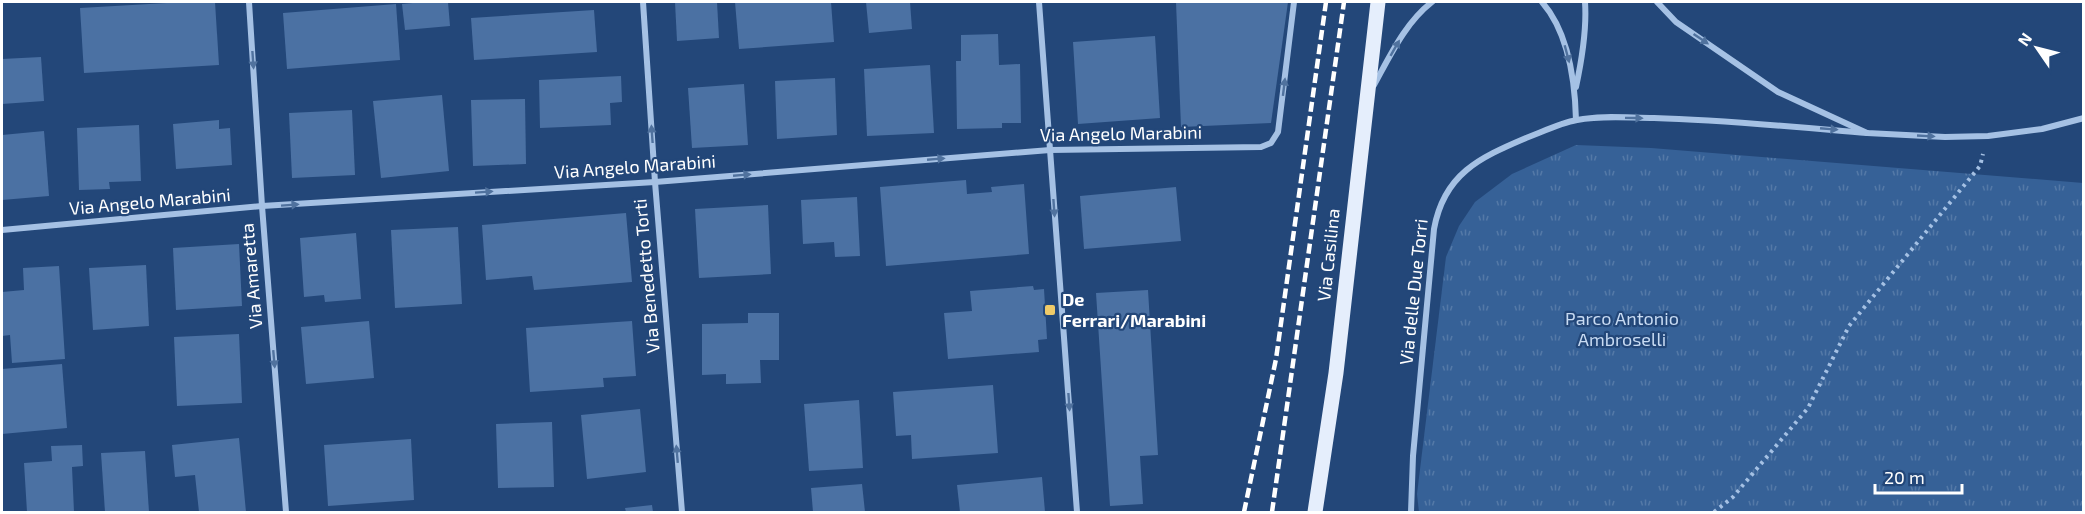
<svg xmlns="http://www.w3.org/2000/svg" width="2085" height="514" font-family="'Exo 2',sans-serif">
<defs>
<pattern id="park-tufts" width="24" height="20" patternUnits="userSpaceOnUse" patternTransform="scale(1.5)"><rect width="24" height="20" fill="#366197"/><path d="M3 7l-1-3M5 7V3M7 7l1-3M15 17l-1-3M17 17v-4M19 17l1-3" fill="none" stroke="#5479a7"/></pattern>
</defs>
<rect width="100%" height="100%" fill="#234779"/>
<polygon fill="url(#park-tufts)" points="1576,145 1651,148 2083,183 2083,512 1419,512 1417,494 1446,257 1459,226 1475,202 1512,174"/>
<g fill="#4b71a3">
<polygon points="184,2 215,2 219,65 84,73 80,8"/>
<polygon points="423,2 448,2 450,26 405,30 402,4"/>
<polygon points="675,2 717,2 719,38 677,41"/>
<polygon points="735,2 831,2 834,42 739,49"/>
<polygon points="866,2 910,2 912,29 869,33"/>
<polygon points="1176,2 1288,2 1271,123 1181,127"/>
<polygon points="396,4 400,60 287,69 283,13"/>
<polygon points="594,10 597,52 474,60 471,18"/>
<polygon points="998,34 999,65 1020,64 1021,123 1002,123 1002,128 957,129 956,61 961,61 961,35"/>
<polygon points="1155,36 1160,118 1078,124 1073,42"/>
<polygon points="41,57 44,101 2,104 2,59"/>
<polygon points="930,65 934,133 867,136 864,69"/>
<polygon points="621,76 622,102 610,103 611,125 540,128 539,80"/>
<polygon points="835,78 837,135 777,139 775,81"/>
<polygon points="744,84 748,145 692,148 688,88"/>
<polygon points="442,95 449,171 381,178 373,101"/>
<polygon points="525,99 526,164 473,166 471,100"/>
<polygon points="352,110 355,175 292,178 289,113"/>
<polygon points="219,120 219,129 230,128 232,165 176,169 173,124"/>
<polygon points="139,125 141,181 109,182 110,189 79,190 77,128"/>
<polygon points="44,131 49,196 2,200 2,135"/>
<polygon points="966,180 967,194 992,192 991,187 1024,184 1029,254 886,266 880,187"/>
<polygon points="1176,187 1181,241 1084,249 1080,196"/>
<polygon points="857,197 860,256 835,257 834,242 803,244 801,200"/>
<polygon points="768,205 771,274 699,278 695,209"/>
<polygon points="626,213 632,282 534,290 532,276 486,280 482,225"/>
<polygon points="458,227 462,304 395,308 391,230"/>
<polygon points="356,233 361,299 325,302 324,295 304,297 300,238"/>
<polygon points="239,244 242,306 176,310 173,248"/>
<polygon points="146,265 149,326 93,330 89,268"/>
<polygon points="59,266 65,359 12,363 10,335 2,336 2,292 24,290 23,268"/>
<polygon points="1033,286 1034,290 1044,289 1047,339 1038,340 1039,352 948,359 944,313 972,311 970,291"/>
<polygon points="1148,290 1158,455 1140,456 1143,504 1110,506 1096,293"/>
<polygon points="748,313 779,313 779,360 760,360 761,383 726,384 726,374 702,375 702,324 748,323"/>
<polygon points="369,321 374,378 306,384 301,327"/>
<polygon points="632,321 636,376 603,378 604,387 530,392 526,328"/>
<polygon points="239,334 242,403 177,406 174,337"/>
<polygon points="62,364 67,428 2,434 2,369"/>
<polygon points="993,385 998,453 912,459 911,435 896,436 893,392"/>
<polygon points="859,400 863,468 809,471 804,404"/>
<polygon points="640,409 646,472 587,479 581,415"/>
<polygon points="552,422 554,487 498,488 496,424"/>
<polygon points="239,438 246,512 199,512 195,475 175,477 172,445"/>
<polygon points="411,439 414,500 328,506 324,445"/>
<polygon points="82,445 83,466 72,467 74,512 27,512 24,463 52,461 51,446"/>
<polygon points="145,451 149,512 105,512 101,453"/>
<polygon points="1042,477 1045,512 960,512 957,485"/>
<polygon points="862,484 865,512 813,512 811,488"/>
<polygon points="652,505 653,512 626,512 625,508"/>
</g>
<g fill="none" stroke-linecap="round" stroke-linejoin="round">
<polyline stroke="#a5c1e4" stroke-width="4" stroke-dasharray="3 4.5" stroke-linecap="butt" points="1714,512 1733,497 1808,408 1849,326 1980,166 1983,154"/>
<g stroke="#a5c1e4" stroke-width="6">
<polyline points="249,2 262,206 286,512"/>
<polyline points="643,2 655,182 682,512"/>
<polyline points="1039,2 1077,512"/>
<path d="M 1542,2 C 1569,33 1575,80 1576,120"/>
<polyline points="1657,2 1676,22 1778,92 1867,133 1945,137 1988,136 2042,129 2084,118"/>
<path d="M 1374,85 C 1390,56 1405,23 1432,2"/>
<path d="M 1576,87 C 1582,59 1587,30 1585,2"/>
<polyline points="2,230 262,206 655,182 1050,150 1261,147 1271,143 1278,132 1294,2"/>
<path d="M 1411,512 L 1413,456 L 1434,229 C 1444,174 1479,158 1526,138 C 1542,132 1560,123 1577,120 C 1602,115 1629,118 1654,118 C 1725,120 1796,127 1867,133"/>
</g>
<polyline stroke="#e5eefc" stroke-width="15" points="1315,512 1336,373 1378,2"/>
<g stroke="#fff" stroke-width="4.5" stroke-dasharray="10 4.5" stroke-linecap="butt">
<polyline points="1244,512 1276,359 1326,2"/>
<polyline points="1272,512 1344,2"/>
</g>
</g>
<defs><path id="oneway-solid" d="M-6-.8H1V-3.2L6.5 0L1 3.2V.8H-6Z" transform="scale(1.5)"/></defs>
<g fill="#50729e">
<use href="#oneway-solid" transform="translate(1701 39) rotate(34)"/>
<use href="#oneway-solid" transform="translate(1395 48) rotate(-60)"/>
<use href="#oneway-solid" transform="translate(1567 54) rotate(75)"/>
<use href="#oneway-solid" transform="translate(253 60) rotate(86)"/>
<use href="#oneway-solid" transform="translate(1284 87) rotate(-83)"/>
<use href="#oneway-solid" transform="translate(1634 118) rotate(1)"/>
<use href="#oneway-solid" transform="translate(1829 129) rotate(5)"/>
<use href="#oneway-solid" transform="translate(652 134) rotate(-94)"/>
<use href="#oneway-solid" transform="translate(1926 136) rotate(3)"/>
<use href="#oneway-solid" transform="translate(936 159) rotate(-5)"/>
<use href="#oneway-solid" transform="translate(742 175) rotate(-5)"/>
<use href="#oneway-solid" transform="translate(484 192) rotate(-4)"/>
<use href="#oneway-solid" transform="translate(290 205) rotate(-4)"/>
<use href="#oneway-solid" transform="translate(1054 208) rotate(86)"/>
<use href="#oneway-solid" transform="translate(274 359) rotate(85)"/>
<use href="#oneway-solid" transform="translate(1069 402) rotate(86)"/>
<use href="#oneway-solid" transform="translate(677 454) rotate(-95)"/>
</g>
<rect fill="#efca68" stroke="#234779" stroke-width="2" x="1044" y="304" width="12" height="12" rx="3"/>
<g text-anchor="middle" stroke-width="4.5" stroke-linejoin="round" paint-order="stroke">
<g font-size="18" fill="#fff" stroke="#234779">
<text transform="translate(1121 134) rotate(-1)" y="6">Via Angelo Marabini</text>
<text transform="translate(635 167) rotate(-4)" y="6">Via Angelo Marabini</text>
<text transform="translate(150 202) rotate(-5)" y="6">Via Angelo Marabini</text>
<text transform="translate(1329 255) rotate(-84)" y="6">Via Casilina</text>
<text transform="translate(252 276) rotate(-95)" y="6">Via Amaretta</text>
<text transform="translate(647 276) rotate(-95)" y="6">Via Benedetto Torti</text>
<text transform="translate(1414 292) rotate(-84)" y="6">Via delle Due Torri</text>
</g>
<g font-size="18" font-weight="bold" fill="#fff" stroke="#234779" text-anchor="start">
<text x="1062" y="306">De<tspan x="1062" dy="21">Ferrari/Marabini</tspan></text>
</g>
<g font-size="18" fill="#c8dbf3" stroke="#234779">
<text x="1622" y="325">Parco Antonio<tspan x="1622" dy="21">Ambroselli</tspan></text>
</g>
</g>
<rect width="2085" height="514" fill="none" stroke="#ffffff" stroke-width="6"/>
<g transform="translate(2037 48) rotate(305)" stroke="#234779" stroke-width="4.5" paint-order="stroke">
<path d="M0-4.5L10 22L0 15L-10 22Z" fill="#ffffff"/>
<text y="-9" font-size="16" font-weight="bold" text-anchor="middle" fill="#ffffff">N</text>
</g>
<path d="M1875 484v9h87v-9" fill="none" stroke="#ffffff" stroke-width="3"/>
<text x="1884" y="484" font-size="18" fill="#ffffff" stroke="#234779" stroke-width="4.5" paint-order="stroke">20 m</text>
</svg>
